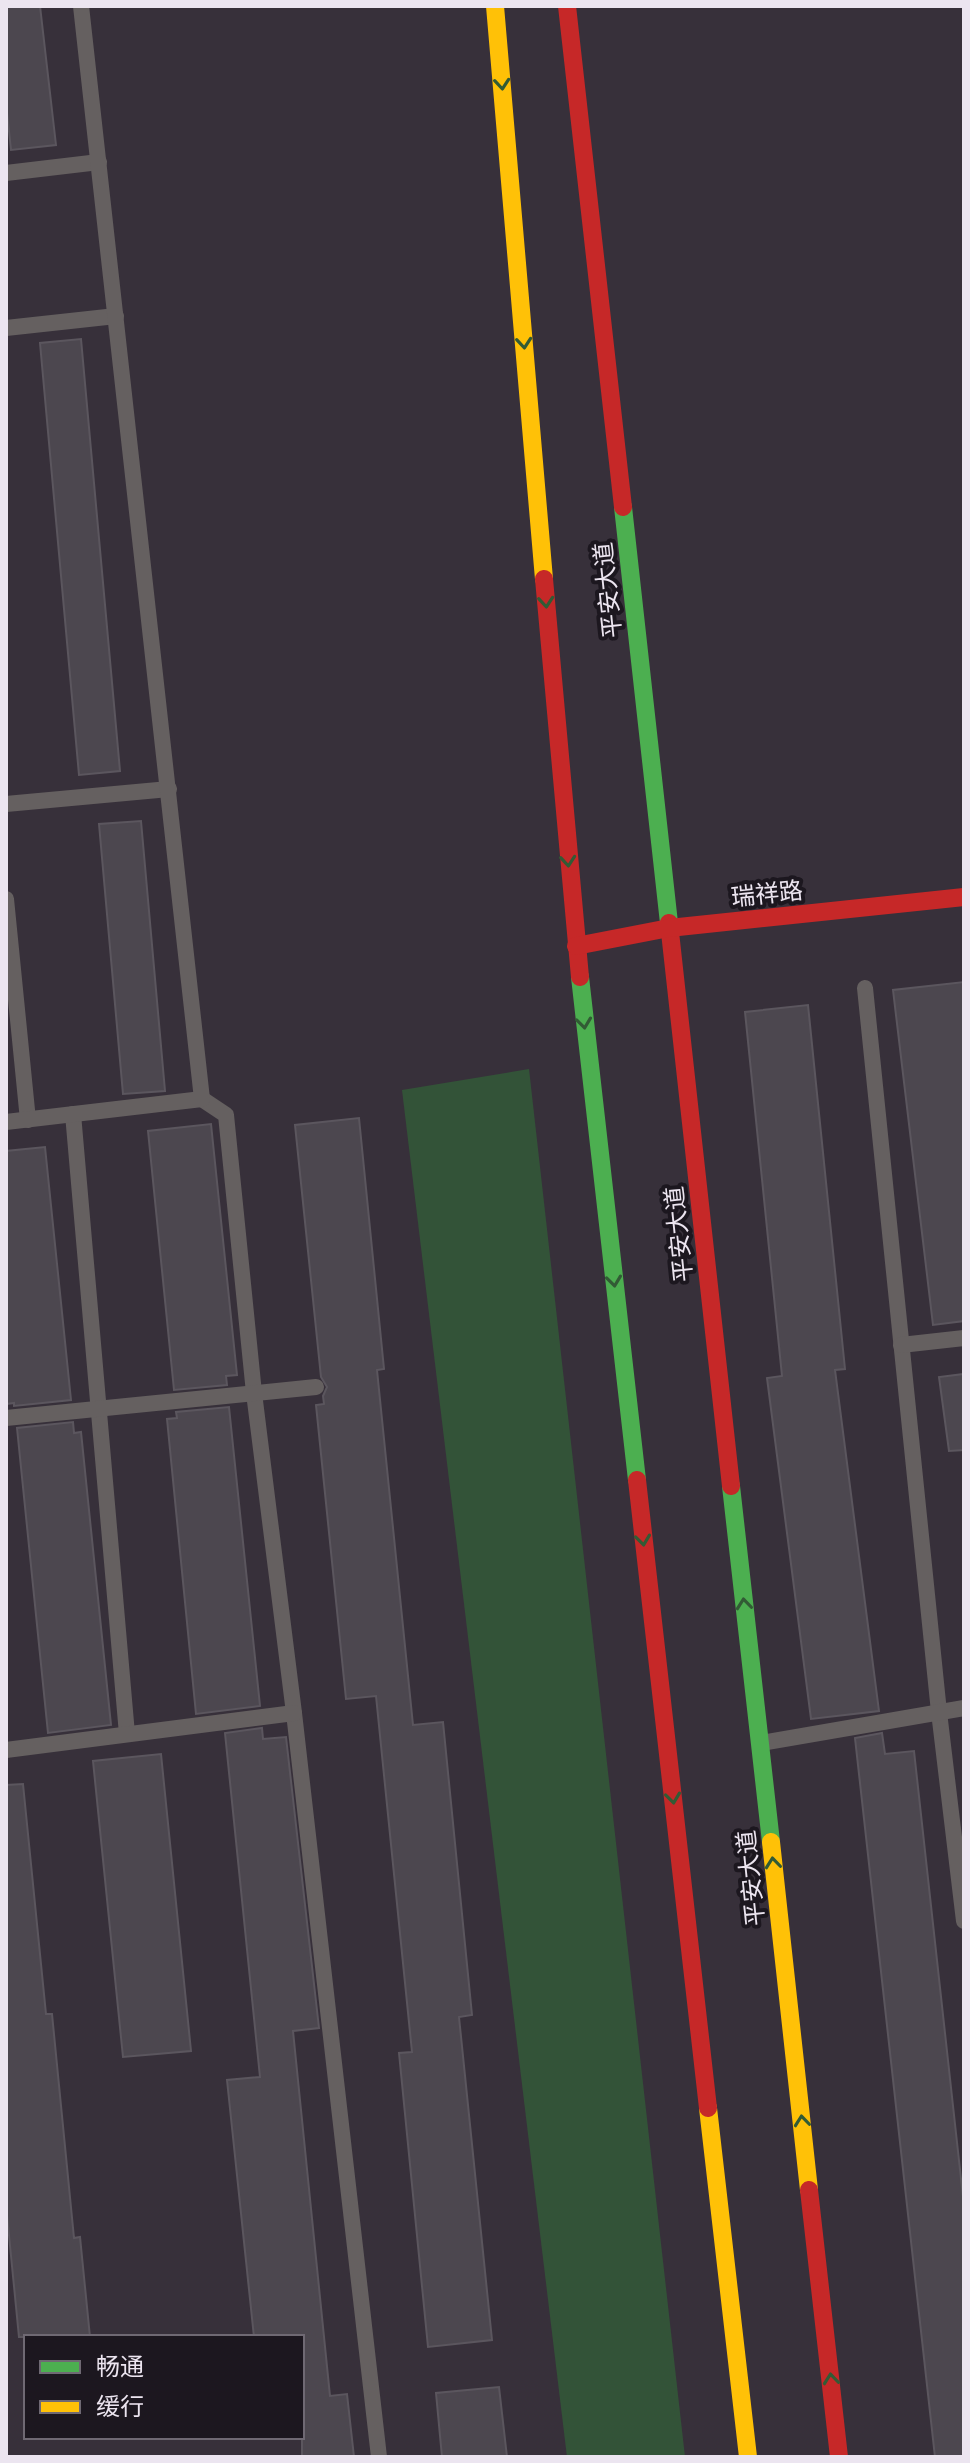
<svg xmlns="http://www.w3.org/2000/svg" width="970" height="2463" font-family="Overpass,'Noto Sans SC',sans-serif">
<rect width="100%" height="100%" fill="#37303a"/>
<polygon fill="#335338" points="529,1069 685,2457 567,2457 402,1090"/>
<g fill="#4c474f" stroke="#5b565e" stroke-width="2">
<polygon points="6,6 40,6 56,145 11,150 6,103"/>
<polygon points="81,339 120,771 79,775 40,343"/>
<polygon points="141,821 165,1091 123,1094 99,824"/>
<polygon points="964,982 964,1321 933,1325 893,990"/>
<polygon points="808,1005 845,1369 835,1370 879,1711 811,1719 767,1378 782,1376 745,1012"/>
<polygon points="359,1118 384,1369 377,1370 413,1725 443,1722 472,2015 459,2017 492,2340 428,2347 399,2053 412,2052 376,1696 346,1699 316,1405 324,1404 323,1396 327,1387 321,1377 295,1125"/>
<polygon points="211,1124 237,1375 226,1376 227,1385 174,1390 148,1131"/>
<polygon points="45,1147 71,1400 14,1406 14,1403 6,1404 6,1151"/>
<polygon points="964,1374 964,1450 949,1451 939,1377"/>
<polygon points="229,1407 260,1706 196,1714 167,1419 177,1418 176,1412"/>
<polygon points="73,1422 74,1433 81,1432 111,1725 48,1733 17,1428"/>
<polygon points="262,1728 263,1739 286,1737 319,2028 293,2031 330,2396 347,2394 354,2457 302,2457 302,2337 254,2337 227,2080 260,2077 225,1733"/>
<polygon points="882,1733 885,1754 914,1751 964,2206 964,2457 935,2457 855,1738"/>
<polygon points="161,1754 191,2051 123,2057 93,1761"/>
<polygon points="23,1784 46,2014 52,2014 74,2238 80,2237 90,2337 19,2337 6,2205 6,1785"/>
<polygon points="499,2387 507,2457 442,2457 436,2393"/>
</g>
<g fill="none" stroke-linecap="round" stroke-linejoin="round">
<g stroke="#656060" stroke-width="16">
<polyline points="6,173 99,162"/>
<polyline points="6,328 116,316"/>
<polyline points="6,804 169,789"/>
<polyline points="6,899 28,1120"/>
<polyline points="865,988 939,1712 964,1921"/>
<polyline points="202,1099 226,1115 254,1393 294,1713 379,2457"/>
<polyline points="73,1114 127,1734"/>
<polyline points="6,1122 202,1099 81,6"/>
<polyline points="901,1345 964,1338"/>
<polyline points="6,1418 316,1387"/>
<polyline points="761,1743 964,1708"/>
<polyline points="6,1750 294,1713"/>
</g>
<g stroke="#4caf50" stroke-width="18">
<polyline points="623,507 669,923"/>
<polyline points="580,977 637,1480"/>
<polyline points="731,1486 771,1842"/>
</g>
<g stroke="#ffc107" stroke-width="18">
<polyline points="495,6 544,579"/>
<polyline points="771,1842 809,2190"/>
<polyline points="708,2108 748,2457"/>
</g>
<g stroke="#c62828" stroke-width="18">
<polyline points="567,6 623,507"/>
<polyline points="544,579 580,977"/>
<polyline points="669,923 731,1486"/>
<polyline points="576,946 669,928 964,897"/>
<polyline points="637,1480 708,2108"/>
<polyline points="809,2190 839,2457"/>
</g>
</g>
<defs><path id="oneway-chevron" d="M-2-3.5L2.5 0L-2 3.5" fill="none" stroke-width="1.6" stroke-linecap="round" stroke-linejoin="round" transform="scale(2)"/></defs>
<g stroke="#325b35">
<use href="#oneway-chevron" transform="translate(502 84) rotate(85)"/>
<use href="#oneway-chevron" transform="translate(524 343) rotate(85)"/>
<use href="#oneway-chevron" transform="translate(546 602) rotate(85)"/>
<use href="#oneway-chevron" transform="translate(568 861) rotate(85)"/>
<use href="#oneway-chevron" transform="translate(584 1023) rotate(83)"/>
<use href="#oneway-chevron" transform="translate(614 1281) rotate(83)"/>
<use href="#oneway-chevron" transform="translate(643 1540) rotate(83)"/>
<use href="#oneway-chevron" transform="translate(744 1604) rotate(-96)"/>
<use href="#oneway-chevron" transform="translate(673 1798) rotate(83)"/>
<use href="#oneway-chevron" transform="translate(773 1863) rotate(-96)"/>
<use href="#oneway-chevron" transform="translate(802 2121) rotate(-96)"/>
<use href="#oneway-chevron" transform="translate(831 2379) rotate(-96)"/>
</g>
<g text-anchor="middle" stroke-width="8" stroke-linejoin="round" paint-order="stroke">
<g font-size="24" fill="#ece5f0" stroke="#1c171f">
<text transform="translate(608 590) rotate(-96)" y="8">平安大道</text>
<text transform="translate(767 894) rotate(-6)" y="8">瑞祥路</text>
<text transform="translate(679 1234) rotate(-96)" y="8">平安大道</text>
<text transform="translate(751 1878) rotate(-96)" y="8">平安大道</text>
</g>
</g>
<rect width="970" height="2463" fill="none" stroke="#ece5f0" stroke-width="16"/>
<rect x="24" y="2335" width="280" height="104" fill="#1c171f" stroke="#6f6973" stroke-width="2"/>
<rect x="40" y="2361" width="40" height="12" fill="#4caf50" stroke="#6f6973" stroke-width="2"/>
<text x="96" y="2375" font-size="24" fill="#ece5f0">畅通</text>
<rect x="40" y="2401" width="40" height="12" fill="#ffc107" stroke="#6f6973" stroke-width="2"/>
<text x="96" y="2415" font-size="24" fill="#ece5f0">缓行</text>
</svg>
